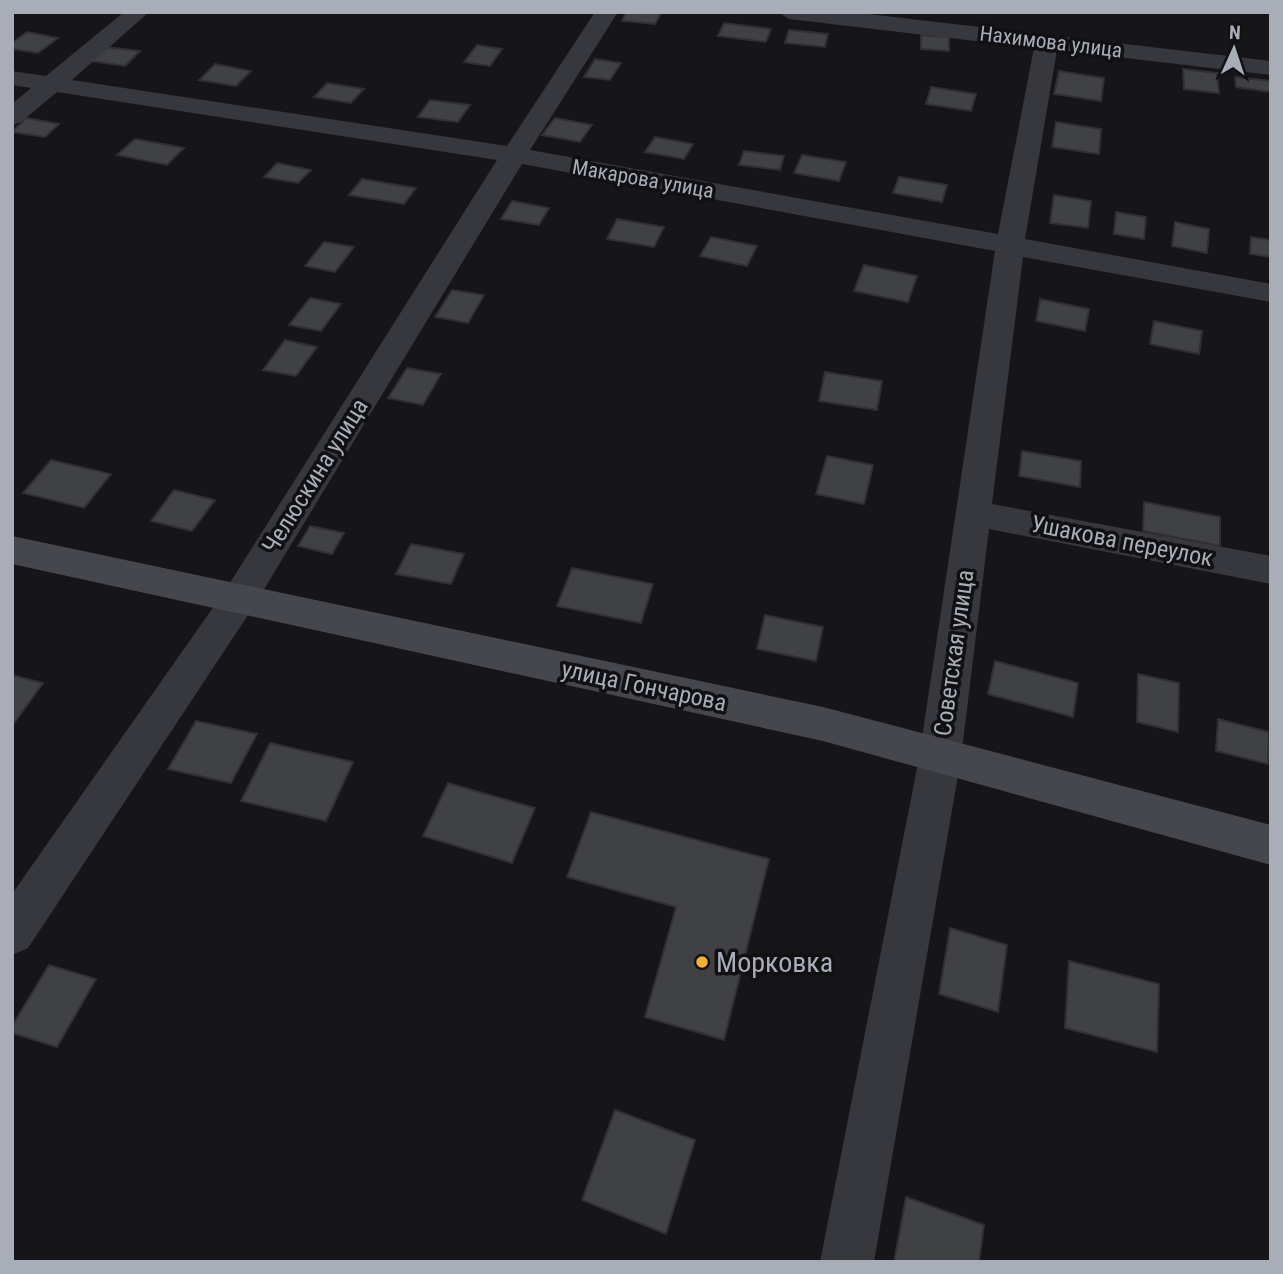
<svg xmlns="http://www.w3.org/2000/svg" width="1283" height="1274" font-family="'Roboto Condensed',sans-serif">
<rect width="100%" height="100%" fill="#161618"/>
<g fill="#404145" stroke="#303034" stroke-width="2">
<polygon points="626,12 656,12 661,13 655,24 622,21"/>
<polygon points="724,23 771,29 766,42 718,36"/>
<polygon points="789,30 828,34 825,47 785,43"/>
<polygon points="27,32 58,38 38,53 12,49 12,43"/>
<polygon points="921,35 949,37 949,51 921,49"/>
<polygon points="477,45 502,49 490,66 464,62"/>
<polygon points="105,47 140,51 125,66 90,61"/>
<polygon points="595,59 621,63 610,80 584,77"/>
<polygon points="215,64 251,71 236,86 199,80"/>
<polygon points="1183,69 1217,73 1219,93 1184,89"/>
<polygon points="1059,71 1104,78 1101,101 1054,94"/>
<polygon points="1235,77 1271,81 1271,92 1236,87"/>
<polygon points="327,83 364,89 351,103 314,97"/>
<polygon points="931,87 976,94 971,111 926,104"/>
<polygon points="430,100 470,105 458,122 418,117"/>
<polygon points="26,118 59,124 45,137 12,132"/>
<polygon points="555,118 592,125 580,142 542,135"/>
<polygon points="1056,122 1101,129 1099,154 1052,147"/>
<polygon points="655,137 693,144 684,159 645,152"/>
<polygon points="135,139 184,148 167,165 117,155"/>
<polygon points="744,151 784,156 780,170 739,165"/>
<polygon points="802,155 846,162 839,181 794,173"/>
<polygon points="277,163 311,170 298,183 264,177"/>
<polygon points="899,177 947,185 942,202 893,193"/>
<polygon points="362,179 416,188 404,204 349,195"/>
<polygon points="1054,195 1091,201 1088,228 1050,223"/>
<polygon points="512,201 549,208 539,225 501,219"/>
<polygon points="1116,212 1146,217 1144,239 1114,234"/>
<polygon points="617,219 664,227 654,247 607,239"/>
<polygon points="1175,222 1209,229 1207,253 1172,246"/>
<polygon points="711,237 757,246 747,266 700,256"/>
<polygon points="1251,237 1271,240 1271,257 1250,254"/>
<polygon points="324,242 354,247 335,272 305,266"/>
<polygon points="864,265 917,276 908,302 854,291"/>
<polygon points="452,290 484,295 468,323 435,317"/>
<polygon points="310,298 341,304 321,331 289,325"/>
<polygon points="1040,299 1089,309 1085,331 1036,321"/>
<polygon points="1154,321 1202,331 1199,354 1150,344"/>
<polygon points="285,340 317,347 296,376 263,370"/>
<polygon points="407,368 441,374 423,405 388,398"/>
<polygon points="825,372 882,381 877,410 819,401"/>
<polygon points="1022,451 1081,461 1080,487 1019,476"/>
<polygon points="827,456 873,465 864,504 816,494"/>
<polygon points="51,460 111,474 84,508 23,493"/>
<polygon points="174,490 215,500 192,531 151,521"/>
<polygon points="1144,502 1220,517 1220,546 1143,531"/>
<polygon points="310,526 344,533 332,554 298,546"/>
<polygon points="411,544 464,554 451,584 396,574"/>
<polygon points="572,568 653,584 641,623 557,606"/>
<polygon points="765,615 823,627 816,661 757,649"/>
<polygon points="995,661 1078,683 1073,717 988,694"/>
<polygon points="1138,674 1179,683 1178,732 1137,722"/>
<polygon points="12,675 43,683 12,726"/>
<polygon points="1218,719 1269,732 1268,764 1216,751"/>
<polygon points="196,721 257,734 231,783 168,769"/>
<polygon points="270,743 353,762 326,821 241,801"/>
<polygon points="448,783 535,808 512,863 423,836"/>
<polygon points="591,812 769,859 724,1040 645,1017 676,907 567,877"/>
<polygon points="950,928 1007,945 998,1012 939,994"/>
<polygon points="1069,961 1159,984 1157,1052 1065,1028"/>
<polygon points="49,965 96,979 57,1047 12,1033 12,1026"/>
<polygon points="615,1110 695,1140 666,1234 582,1200"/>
<polygon points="906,1197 984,1225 979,1262 894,1262"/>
</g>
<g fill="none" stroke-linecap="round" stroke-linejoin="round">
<polygon fill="#37383d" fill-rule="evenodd" points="124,12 149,12 72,80 507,146 595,12 618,12 530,150 998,234 1034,48 789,19 778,12 851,12 1271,61 1271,75 1057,50 1025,239 1271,284 1271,302 1023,257 992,504 1271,556 1271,584 989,529 961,758 874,1262 820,1262 919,758 995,251 522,164 252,609 28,948 12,955 12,894 226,589 497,160 57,92 21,122 12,125 12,104 31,88 12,85 12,71 46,76"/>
<polygon fill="#45474d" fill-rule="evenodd" points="12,536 823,707 1271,825 1271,865 823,741 12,564"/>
</g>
<circle fill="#f2b134" stroke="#111113" stroke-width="2.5" cx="702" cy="962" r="7"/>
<g text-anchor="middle" stroke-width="7" stroke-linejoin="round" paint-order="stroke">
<g font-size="21" fill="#a8adb8" stroke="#111113">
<text transform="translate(1051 42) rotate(7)" y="7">Нахимова улица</text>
<text transform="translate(643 179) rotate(10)" y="7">Макарова улица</text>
</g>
<g font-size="24" fill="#a8adb8" stroke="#111113">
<text transform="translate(315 476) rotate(-58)" y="8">Челюскина улица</text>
<text transform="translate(1122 541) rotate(11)" y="8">Ушакова переулок</text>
<text transform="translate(954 653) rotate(-82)" y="8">Советская улица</text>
<text transform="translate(644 686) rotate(12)" y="8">улица Гончарова</text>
</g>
<g font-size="28" fill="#a8adb8" stroke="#111113" text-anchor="start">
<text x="716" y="972">Морковка</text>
</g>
</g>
<rect width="1283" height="1274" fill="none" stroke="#a8adb8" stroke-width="28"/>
<g transform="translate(1234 49) rotate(3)" stroke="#111113" stroke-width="5" paint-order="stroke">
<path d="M0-5L12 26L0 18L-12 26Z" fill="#a8adb8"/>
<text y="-10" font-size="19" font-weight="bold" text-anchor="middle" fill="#a8adb8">N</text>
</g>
</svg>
